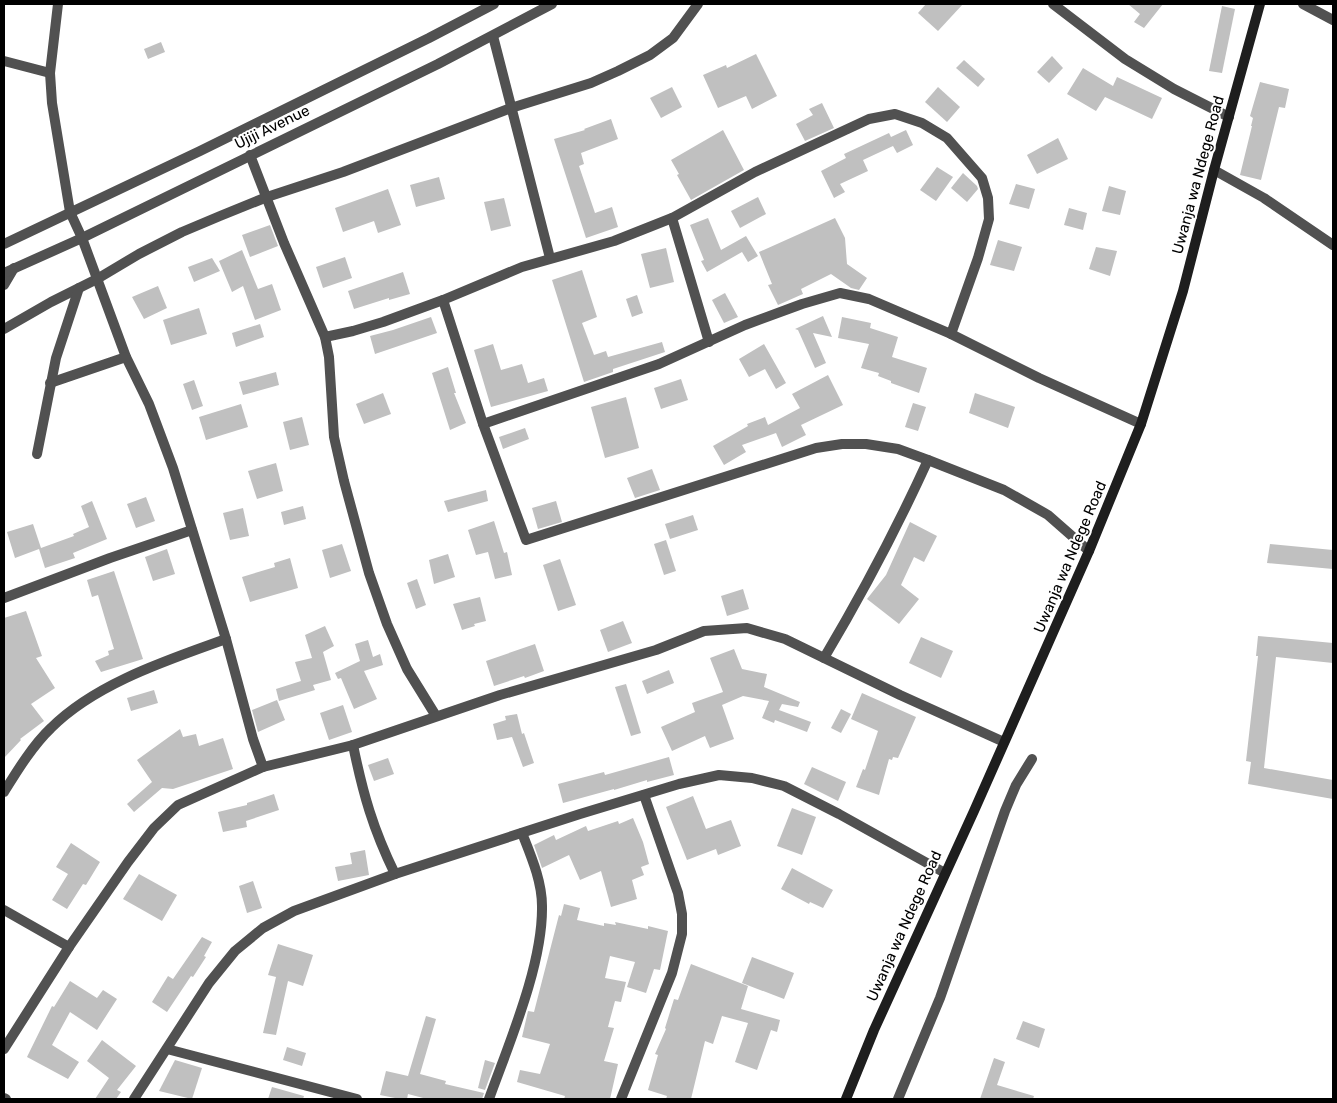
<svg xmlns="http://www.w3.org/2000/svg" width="1337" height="1103" font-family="Rubik,sans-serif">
<rect width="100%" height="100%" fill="#fff"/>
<g fill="#c0c0c0">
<polygon points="926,4 963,4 938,31 918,13"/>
<polygon points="1128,4 1163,4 1144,28 1134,22 1140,14"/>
<polygon points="1222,6 1235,9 1222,73 1209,71"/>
<polygon points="161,42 165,52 148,59 144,49"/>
<polygon points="756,54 777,96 752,109 746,96 718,108 703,75 726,65 727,68"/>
<polygon points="1052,56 1063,68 1049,83 1037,72"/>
<polygon points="964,60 985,79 978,87 956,68"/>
<polygon points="1083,68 1113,86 1117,77 1162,98 1152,119 1105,97 1096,111 1067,94"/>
<polygon points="1260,82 1289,89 1285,108 1279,107 1261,180 1240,175 1252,126 1251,126 1253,118 1250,116"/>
<polygon points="672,87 682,107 661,118 650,98"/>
<polygon points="938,87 960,107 947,122 925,102"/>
<polygon points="822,103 834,128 805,141 796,124 813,115 809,109"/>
<polygon points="611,119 618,139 581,153 584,164 579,166 595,213 612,207 618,227 586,238 554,139 585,130 584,129"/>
<polygon points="723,130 744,170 691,200 677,175 679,174 671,160"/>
<polygon points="906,130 913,145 897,153 893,146 863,160 868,171 840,184 845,192 834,198 821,171 846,158 844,154 889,133 891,137"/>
<polygon points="1058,138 1068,159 1037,174 1027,155"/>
<polygon points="937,167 953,177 936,201 920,190"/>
<polygon points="963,173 977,186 978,189 967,202 951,188"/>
<polygon points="439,177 445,199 416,207 410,185"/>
<polygon points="1016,184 1035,189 1029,209 1009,204"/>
<polygon points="1109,186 1126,191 1120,215 1102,211"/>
<polygon points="388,189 401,225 378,233 374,221 343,232 335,208"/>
<polygon points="758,197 766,214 740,228 731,211"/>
<polygon points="504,198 511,226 491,231 484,202"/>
<polygon points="1069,208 1087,213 1083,230 1064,225"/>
<polygon points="708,218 721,250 746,236 758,256 748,262 742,252 707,272 701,261 704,260 690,225"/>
<polygon points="835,218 845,238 847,264 867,278 859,290 851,288 831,274 801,289 803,294 778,305 768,285 772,284 759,252"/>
<polygon points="270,225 278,246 250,257 242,235"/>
<polygon points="998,240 1022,247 1014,271 990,265"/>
<polygon points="1096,247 1117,251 1110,276 1089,269"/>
<polygon points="666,248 674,282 650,288 641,254"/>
<polygon points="242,250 258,289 272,284 281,310 255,320 243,286 232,292 219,261"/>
<polygon points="345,257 352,278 323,288 316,267"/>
<polygon points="212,258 220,271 194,282 188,267"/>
<polygon points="582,270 597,317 582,323 594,355 606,351 608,357 662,342 665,352 613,369 613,372 584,382 552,280"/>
<polygon points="403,272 410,294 389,300 389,298 354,309 348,291"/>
<polygon points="158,286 167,308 144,319 132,297"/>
<polygon points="725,293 738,317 724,323 712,300"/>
<polygon points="637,295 643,313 632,317 626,299"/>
<polygon points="199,308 207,334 171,345 163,320"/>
<polygon points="823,316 832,337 813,333 826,363 815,368 798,330 795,329"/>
<polygon points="431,317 437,333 375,354 370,336 393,330"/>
<polygon points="842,317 871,323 870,328 898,337 892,357 927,368 919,393 891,383 891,381 878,376 879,373 861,368 869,344 838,338"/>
<polygon points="260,324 264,337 236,347 232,333"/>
<polygon points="493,344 501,370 522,364 528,383 544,378 548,391 491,407 474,350"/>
<polygon points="764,344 786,383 776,389 765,369 749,377 739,359"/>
<polygon points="448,367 456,393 454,393 466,423 450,430 432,373"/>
<polygon points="276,372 279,385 243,395 239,382"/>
<polygon points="828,375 843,405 801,425 806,435 782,447 776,433 742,445 746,452 724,465 713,446 748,426 747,424 765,417 768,425 800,408 792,394"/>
<polygon points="681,379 688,400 661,409 654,388"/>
<polygon points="194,380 203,406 192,410 183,384"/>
<polygon points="383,393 391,414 364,424 356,404"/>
<polygon points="975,393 1015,407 1008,428 969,413"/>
<polygon points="626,397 639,448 605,458 591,407"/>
<polygon points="913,403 926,407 918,431 905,427"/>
<polygon points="241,404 248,427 206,440 199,417"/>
<polygon points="302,417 309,445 290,450 283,422"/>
<polygon points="525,428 529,439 503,449 499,437"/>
<polygon points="276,463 283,491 257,499 248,471"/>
<polygon points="652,469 660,490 635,498 627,478"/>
<polygon points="486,490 488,501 448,512 444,501"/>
<polygon points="146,497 155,521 136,528 127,504"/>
<polygon points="92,501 107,539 73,553 75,558 45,568 39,549 15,558 7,532 33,524 41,548 74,536 73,534 89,527 81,506"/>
<polygon points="556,501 562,522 538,529 532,508"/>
<polygon points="303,506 306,519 284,525 281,512"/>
<polygon points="243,508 249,536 230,540 223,513"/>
<polygon points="693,515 698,530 670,539 665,524"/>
<polygon points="494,521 504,553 507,552 512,575 495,579 488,552 476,555 468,530"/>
<polygon points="910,522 937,536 924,562 914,557 901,585 919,599 899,624 867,599 886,575"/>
<polygon points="666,540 676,571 664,575 654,544"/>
<polygon points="342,544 351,571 330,578 322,550"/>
<polygon points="1270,544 1333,550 1333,569 1267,563"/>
<polygon points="167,549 175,574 153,581 145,557"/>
<polygon points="448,554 455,577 434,584 429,560"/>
<polygon points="290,558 298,588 250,602 242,577 275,567 274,563"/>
<polygon points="560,559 576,605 558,611 543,565"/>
<polygon points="114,571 143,659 101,672 95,661 109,655 108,651 114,649 98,595 92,597 87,580"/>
<polygon points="417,579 426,605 416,609 407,583"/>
<polygon points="743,589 749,609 727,616 721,596"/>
<polygon points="480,597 486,621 474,624 475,626 462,630 453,604"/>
<polygon points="26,611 42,656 36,658 55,688 31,704 44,721 20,739 21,740 4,758 4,618"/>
<polygon points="623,621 632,643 608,652 600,630"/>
<polygon points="325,626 334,646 323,652 331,680 313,685 315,690 279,701 276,689 301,681 295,662 312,658 305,635"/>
<polygon points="1258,636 1333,643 1333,663 1276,657 1264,768 1333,780 1333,799 1248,784 1251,762 1246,761 1258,656 1256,656"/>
<polygon points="921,637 953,651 941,678 909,663"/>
<polygon points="368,640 373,657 380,654 383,665 364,671 377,699 354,709 341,678 338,679 335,673 360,661 355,644"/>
<polygon points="535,644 544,671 525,678 524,676 494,686 486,661"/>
<polygon points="734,649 742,669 767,674 764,687 800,702 798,707 782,704 779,710 811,722 807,732 775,720 774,723 762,718 769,701 743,696 722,705 734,739 710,748 705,736 672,751 661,727 695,712 692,703 723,692 710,658"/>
<polygon points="669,670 674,683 647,694 642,681"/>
<polygon points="626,684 641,733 631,736 615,687"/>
<polygon points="154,690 158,703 131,711 127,698"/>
<polygon points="862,693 916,717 898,758 893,757 892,760 889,759 879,795 856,787 863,769 865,770 878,731 851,719"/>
<polygon points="277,700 285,720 258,732 252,710"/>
<polygon points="343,705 352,732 329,740 320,713"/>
<polygon points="841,709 851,714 841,733 831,728"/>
<polygon points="517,714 522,734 524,733 534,763 523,767 512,737 497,740 493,724 506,720 505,716"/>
<polygon points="180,729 183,737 196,734 199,746 223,738 233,769 173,789 162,788 134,812 127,804 152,782 137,760"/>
<polygon points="669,757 674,775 647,782 647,780 614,790 614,789 563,803 558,784 604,772 605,775"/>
<polygon points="388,758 394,774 374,781 368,765"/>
<polygon points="812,767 846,782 838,801 804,784"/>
<polygon points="274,794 279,810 246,821 247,827 223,832 218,812 247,805 247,803"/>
<polygon points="693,796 706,829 731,820 741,846 718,855 716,849 687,860 666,807"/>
<polygon points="792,808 816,817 802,855 777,846"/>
<polygon points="633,818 643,842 649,864 641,867 644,875 632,880 637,899 611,907 601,871 580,880 569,855 542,868 534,845 554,835 556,840 586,826 588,831 618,821 619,824"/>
<polygon points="71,843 100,862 86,885 83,884 67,909 52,900 68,874 56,867"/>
<polygon points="365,850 369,875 338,881 335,867 352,864 350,853"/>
<polygon points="792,868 833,890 823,908 810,902 809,904 781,889"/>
<polygon points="139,874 177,895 162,921 123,899"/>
<polygon points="253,881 262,908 247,913 239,886"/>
<polygon points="564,904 580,908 577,920 604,926 604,923 616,925 615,922 648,929 648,926 668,931 660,970 654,969 646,993 627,987 635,962 610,956 605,978 626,982 621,1002 615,1001 608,1027 614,1028 604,1061 618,1064 610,1099 564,1099 565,1096 517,1082 520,1070 540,1074 550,1044 522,1037 528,1011 534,1012 559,915 561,916"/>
<polygon points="202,937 212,942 204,956 206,957 193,977 191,976 167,1012 152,1002 168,976 173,979"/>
<polygon points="278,944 313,955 303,986 288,981 276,1035 263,1033 276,977 268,975"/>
<polygon points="752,957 794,973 784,999 742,983"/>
<polygon points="691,964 748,986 741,1009 780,1020 777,1032 771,1030 757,1070 735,1062 748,1023 722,1016 713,1044 705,1041 691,1099 666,1099 667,1096 648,1090 658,1055 655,1054 666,1029 665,1028 674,999 678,1000"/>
<polygon points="70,981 97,998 103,990 117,999 97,1030 70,1012 52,1045 79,1062 68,1079 27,1057 52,1006 54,1007"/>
<polygon points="426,1016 436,1019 420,1074 446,1081 445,1084 484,1093 482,1099 427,1099 408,1094 407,1099 400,1099 380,1095 386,1071 408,1076"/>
<polygon points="1023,1021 1045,1029 1039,1048 1016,1039"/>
<polygon points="102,1040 136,1066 117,1090 121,1092 116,1099 95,1099 109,1078 87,1061"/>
<polygon points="287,1047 306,1053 302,1066 283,1060"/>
<polygon points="994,1058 1005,1062 997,1085 1034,1096 1033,1099 980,1099"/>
<polygon points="175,1060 202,1068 192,1099 159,1091"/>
<polygon points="485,1060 495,1063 485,1090 478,1088"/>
<polygon points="272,1087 304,1096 303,1099 268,1099"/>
</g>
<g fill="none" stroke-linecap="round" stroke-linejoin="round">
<g stroke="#515151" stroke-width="10">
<polyline points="58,4 50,73 52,103 70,212 82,238 126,357 149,404 173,468 226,639 253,739 263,767"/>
<polyline points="1053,4 1125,59 1174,89 1229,117"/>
<polyline points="1303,4 1333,20"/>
<polyline points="493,36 550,258"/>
<polyline points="4,61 50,73"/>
<polyline points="250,155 284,243 325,337 329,357 334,437 344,481 369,573 387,624 407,669 436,716"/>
<polyline points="1214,170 1264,198 1333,245"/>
<polyline points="672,218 709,342"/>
<polyline points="4,244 200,151 429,38 494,4"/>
<polyline points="4,285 14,268"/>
<polyline points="443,300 483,424 526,540 816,448 842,444 866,444 898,449 928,460 1004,490 1048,515 1089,551"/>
<polyline points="4,329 51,302 97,279 139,254 182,232 220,216 267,197 343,172 511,108 591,83 618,71 650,55 673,38 698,4"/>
<polyline points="325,337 353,331 383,322 443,300 522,267 614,241 672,218 755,172 869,119 895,114 922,123 947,138 982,178 988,198 989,219 978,258 951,334"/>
<polyline points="50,383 126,357"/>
<polyline points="483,424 659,364 745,325 802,304 840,293 869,299 951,334 1039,378 1141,424"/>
<polyline points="37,454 56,358 79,288"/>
<polyline points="4,598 110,558 192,530"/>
<path d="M 824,658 C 862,594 897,528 928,460"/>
<path d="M 353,745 C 363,794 373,829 395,874"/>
<path d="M 4,792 C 17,771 33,745 51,728 C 96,683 168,660 226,639"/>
<polyline points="4,910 69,947"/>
<polyline points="4,1049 69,947 128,862 154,828 178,805 263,767 353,745 500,695 656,650 704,631 747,628 785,639 900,695 1004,742"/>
<polyline points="167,1049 357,1099"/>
<polyline points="4,1098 6,1099"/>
<polyline points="134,1099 209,983 235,951 263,928 294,911 395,874 580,814 679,784 719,775 752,778 784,786 839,814 945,873"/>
<path d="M 489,1099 C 509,1043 543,965 542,906 C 542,881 531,856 522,833"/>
<polyline points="621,1099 672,973 682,934 682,914 678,893 644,795"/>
<polyline points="898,1099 940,998 1005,811 1016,785 1032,759"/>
</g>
<polyline stroke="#515151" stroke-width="10" points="4,273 82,238 438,64 552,4"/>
<polyline stroke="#1e1e1e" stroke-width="10" points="846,1099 874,1030 974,811 1089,551 1141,424 1183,291 1214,170 1260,4"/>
</g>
<g text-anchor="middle" stroke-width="4" stroke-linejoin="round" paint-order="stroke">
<g font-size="15" fill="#000" stroke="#fff">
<text transform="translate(272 127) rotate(-26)" y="5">Ujiji Avenue</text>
<text transform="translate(1198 175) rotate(-75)" y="5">Uwanja wa Ndege Road</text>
<text transform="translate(1070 557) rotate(-67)" y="5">Uwanja wa Ndege Road</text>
<text transform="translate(904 926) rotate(-66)" y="5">Uwanja wa Ndege Road</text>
</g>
</g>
<rect width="1337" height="1103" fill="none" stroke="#000000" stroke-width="10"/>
</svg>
